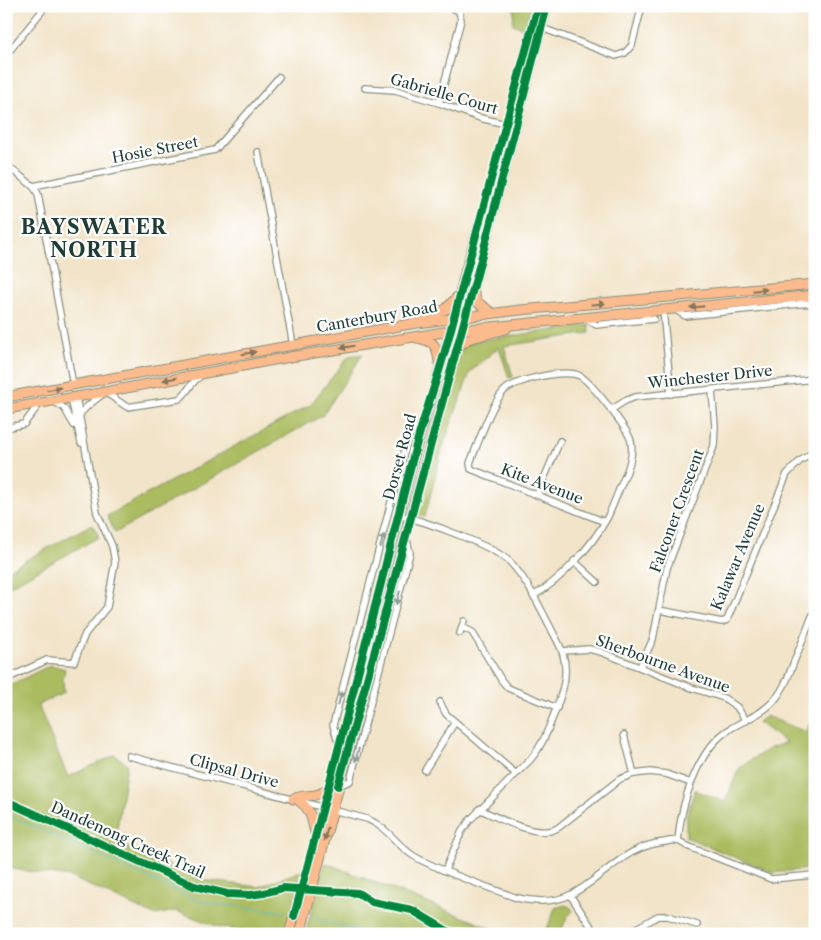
<svg xmlns="http://www.w3.org/2000/svg" width="821" height="940" font-family="'Libre Caslon Text',serif">
<rect width="100%" height="100%" fill="#fff"/>
<filter id="ink" filterUnits="userSpaceOnUse"><feTurbulence type="fractalNoise" baseFrequency=".02" numOctaves="2"/><feDisplacementMap in="SourceGraphic" scale="10" xChannelSelector="R" yChannelSelector="G"/><feConvolveMatrix kernelMatrix="1 2 1 2 8 2 1 2 1" color-interpolation-filters="sRGB"/></filter>
<filter id="wash" filterUnits="userSpaceOnUse"><feTurbulence type="fractalNoise" baseFrequency=".0096" numOctaves="4" result="noise"/><feDisplacementMap in="SourceGraphic" scale="20" xChannelSelector="R" yChannelSelector="G"/><feGaussianBlur stdDeviation="1.12" result="paint"/><feColorMatrix in="noise" values="0 0 0 0 0 0 0 0 0 0 0 0 0 0 0 0 0 1.4 0 .05"/><feComposite in="paint" operator="in"/></filter>
<g filter="url(#wash)">
<rect width="100%" height="100%" fill="#f2e4c9"/>
<g fill="#abbc60" stroke="#657c4a">
<polygon points="514,6 531,6 525,29 513,24"/>
<polygon points="589,325 590,333 504,346 513,377 509,378 499,347 470,372 442,449 425,517 419,515 417,510 463,346 475,341"/>
<polygon points="363,354 323,415 115,533 107,516 310,405 349,356"/>
<polygon points="92,524 99,537 6,588 6,571"/>
<polygon points="51,665 65,669 63,679 64,693 38,705 68,777 115,755 127,764 115,842 202,880 259,887 301,871 288,934 266,934 220,927 176,911 154,915 70,877 6,868 6,687"/>
<polygon points="766,716 806,732 811,721 815,722 815,868 773,873 686,837 686,818 695,790 725,802 739,768 768,749 786,743 758,722"/>
<polygon points="325,863 331,865 506,934 305,934"/>
<polygon points="565,905 570,907 573,911 567,917 560,934 545,934 555,908"/>
</g>
<g fill="none" stroke-linecap="round" stroke-linejoin="round">
<g stroke="#4bbac2" stroke-width="1">
<polyline points="6,814 201,902 285,912"/>
<polyline points="312,917 370,934"/>
</g>
</g>
</g>
<g filter="url(#ink)">
<g fill="none" stroke-linecap="round" stroke-linejoin="round">
<defs>
<g id="minor">
<polyline points="542,28 616,56 625,53 632,45 642,6"/>
<polyline points="6,55 46,6"/>
<polyline points="365,88 395,90 439,103 480,118 510,125"/>
<polyline points="439,103 461,20 459,11 448,6"/>
<polyline points="258,152 293,345"/>
<polyline points="6,165 33,186 38,194 73,385"/>
<polyline points="33,186 215,150 279,77"/>
<polyline points="799,304 814,303"/>
<polyline points="674,309 685,316 799,304 808,296"/>
<polyline points="663,310 671,394"/>
<polyline points="585,318 596,325 643,320 651,311"/>
<polyline points="643,320 654,319"/>
<polyline points="71,398 81,443"/>
<polyline points="53,401 64,408 74,425"/>
<polyline points="611,410 625,401 635,397 815,379"/>
<path d="M 79,416 C 85,405 97,400 105,392 L 127,407 L 179,399 C 188,393 191,381 202,375"/>
<polyline points="6,428 24,424 40,403"/>
<polyline points="537,495 560,441"/>
<path d="M 399,515 C 424,521 495,546 511,563 C 531,585 544,616 558,642 C 572,668 563,692 553,717 C 547,732 542,746 531,759 L 470,820 L 462,831 L 445,870"/>
<polyline points="574,561 597,582"/>
<path d="M 533,596 C 560,581 591,547 606,520 C 612,509 616,497 621,485 C 627,472 634,456 631,441 C 628,429 591,382 580,376 C 567,368 514,380 504,391 C 491,404 478,444 470,463 L 471,469 L 605,522"/>
<polyline points="659,610 722,622 727,620 787,474 800,461 815,451"/>
<polyline points="462,627 472,632 502,681 508,688 557,708"/>
<polyline points="460,633 464,621"/>
<polyline points="563,651 589,649 601,652 692,688 724,698 737,707 746,721"/>
<polyline points="640,667 653,639 667,568 714,446 715,426 712,390"/>
<polyline points="6,679 47,660 74,662 85,634 107,607 115,562 112,546 97,513 76,397"/>
<polyline points="440,702 446,714 516,774"/>
<polyline points="624,735 634,774"/>
<polyline points="339,745 333,725 408,437 416,428 422,426"/>
<path d="M 129,756 L 367,819 C 390,828 398,849 419,859 C 450,875 485,886 517,898 C 535,902 553,903 570,895 C 605,878 623,846 665,842 C 669,841 673,840 677,841 C 680,841 684,844 687,846 L 771,879 L 815,875"/>
<polyline points="425,770 455,722"/>
<polyline points="338,786 350,781 410,553 406,536"/>
<path d="M 479,809 C 497,817 529,834 548,831 C 552,831 556,829 559,827 L 620,779 L 634,774 L 650,772 L 666,774 L 691,783"/>
<path d="M 678,841 C 681,804 697,749 730,729 C 747,718 764,714 777,697 C 786,686 790,672 795,659 C 802,643 808,626 815,609"/>
<polyline points="570,895 596,934"/>
<polyline points="626,934 658,916 668,916 697,925"/>
</g>
<g id="primary">
<polyline points="473,289 477,302 492,313"/>
<polyline points="422,319 446,309 457,297"/>
<path d="M 417,338 C 434,341 437,345 439,362"/>
<polyline points="458,347 468,339 506,329"/>
<polyline points="6,397 410,324 520,310 815,284"/>
<polyline points="6,409 105,392 290,357 450,331 815,295"/>
<path d="M 293,799 C 305,793 316,799 328,789"/>
<path d="M 299,801 C 311,809 312,820 315,833"/>
<polyline points="289,934 324,808 415,452 447,343 466,269 488,194 538,6"/>
<polyline points="300,934 410,518 483,252 547,6"/>
</g>
</defs>
<use href="#minor" stroke="#88907e" stroke-width="8"/>
<use href="#primary" stroke="#88907e" stroke-width="11"/>
<use href="#minor" stroke="#fff" stroke-width="5.5"/>
<use href="#primary" stroke="#fbbb8d" stroke-width="9"/>
<defs>
<g id="cycleway">
<polyline points="338,786 483,252 547,6"/>
<polyline points="6,801 194,886 227,894 250,895 264,893 283,888 358,893 372,902 412,910 449,932 471,934"/>
<path d="M 294,916 C 336,762 375,607 414,453 C 424,415 438,378 448,340 C 478,229 507,117 538,6"/>
</g>
</defs>
<use href="#cycleway" stroke="#fff" stroke-width="11"/>
<use href="#cycleway" stroke="#00873e" stroke-width="8"/>
</g>
<defs><path id="oneway-solid" d="M-6-.8H1V-3.2L6.5 0L1 3.2V.8H-6Z" transform="scale(1.25)"/></defs>
<g fill="#82765c">
<use href="#oneway-solid" transform="translate(760 290) rotate(-6)"/>
<use href="#oneway-solid" transform="translate(598 304) rotate(-4)"/>
<use href="#oneway-solid" transform="translate(697 307) rotate(174)"/>
<use href="#oneway-solid" transform="translate(347 347) rotate(170)"/>
<use href="#oneway-solid" transform="translate(249 353) rotate(-10)"/>
<use href="#oneway-solid" transform="translate(170 379) rotate(169)"/>
<use href="#oneway-solid" transform="translate(54 389) rotate(-10)"/>
<use href="#oneway-solid" transform="translate(326 834) rotate(105)"/>
</g>
<g fill="#8f9e9a">
<use href="#oneway-solid" transform="translate(382 541) rotate(-75)"/>
<use href="#oneway-solid" transform="translate(398 598) rotate(105)"/>
<use href="#oneway-solid" transform="translate(340 698) rotate(-75)"/>
<use href="#oneway-solid" transform="translate(357 755) rotate(105)"/>
</g>
</g>
<g text-anchor="middle" stroke-width="4.5" stroke-linejoin="round" paint-order="stroke">
<g font-size="15" fill="#1f3d34" stroke="#fff">
<text transform="translate(444 94) rotate(16)" y="5">Gabrielle Court</text>
<text transform="translate(155 150) rotate(-11)" y="5">Hosie Street</text>
<text transform="translate(377 317) rotate(-10)" y="5">Canterbury Road</text>
<text transform="translate(710 377) rotate(-6)" y="5">Winchester Drive</text>
<text transform="translate(400 457) rotate(-75)" y="5">Dorset Road</text>
<text transform="translate(542 484) rotate(21)" y="5">Kite Avenue</text>
<text transform="translate(677 511) rotate(-70)" y="5">Falconer Crescent</text>
<text transform="translate(738 557) rotate(-67)" y="5">Kalawar Avenue</text>
<text transform="translate(663 664) rotate(20)" y="5">Sherbourne Avenue</text>
<text transform="translate(234 771) rotate(15)" y="5">Clipsal Drive</text>
<text transform="translate(128 840) rotate(24)" y="5">Dandenong Creek Trail</text>
</g>
<g font-size="20" font-weight="bold" letter-spacing="1" fill="#1f3d34" stroke="#fff">
<text x="94" y="234">BAYSWATER<tspan x="94" dy="23">NORTH</tspan></text>
</g>
</g>
<rect width="821" height="940" fill="none" stroke="#fff" stroke-width="25"/>
</svg>
